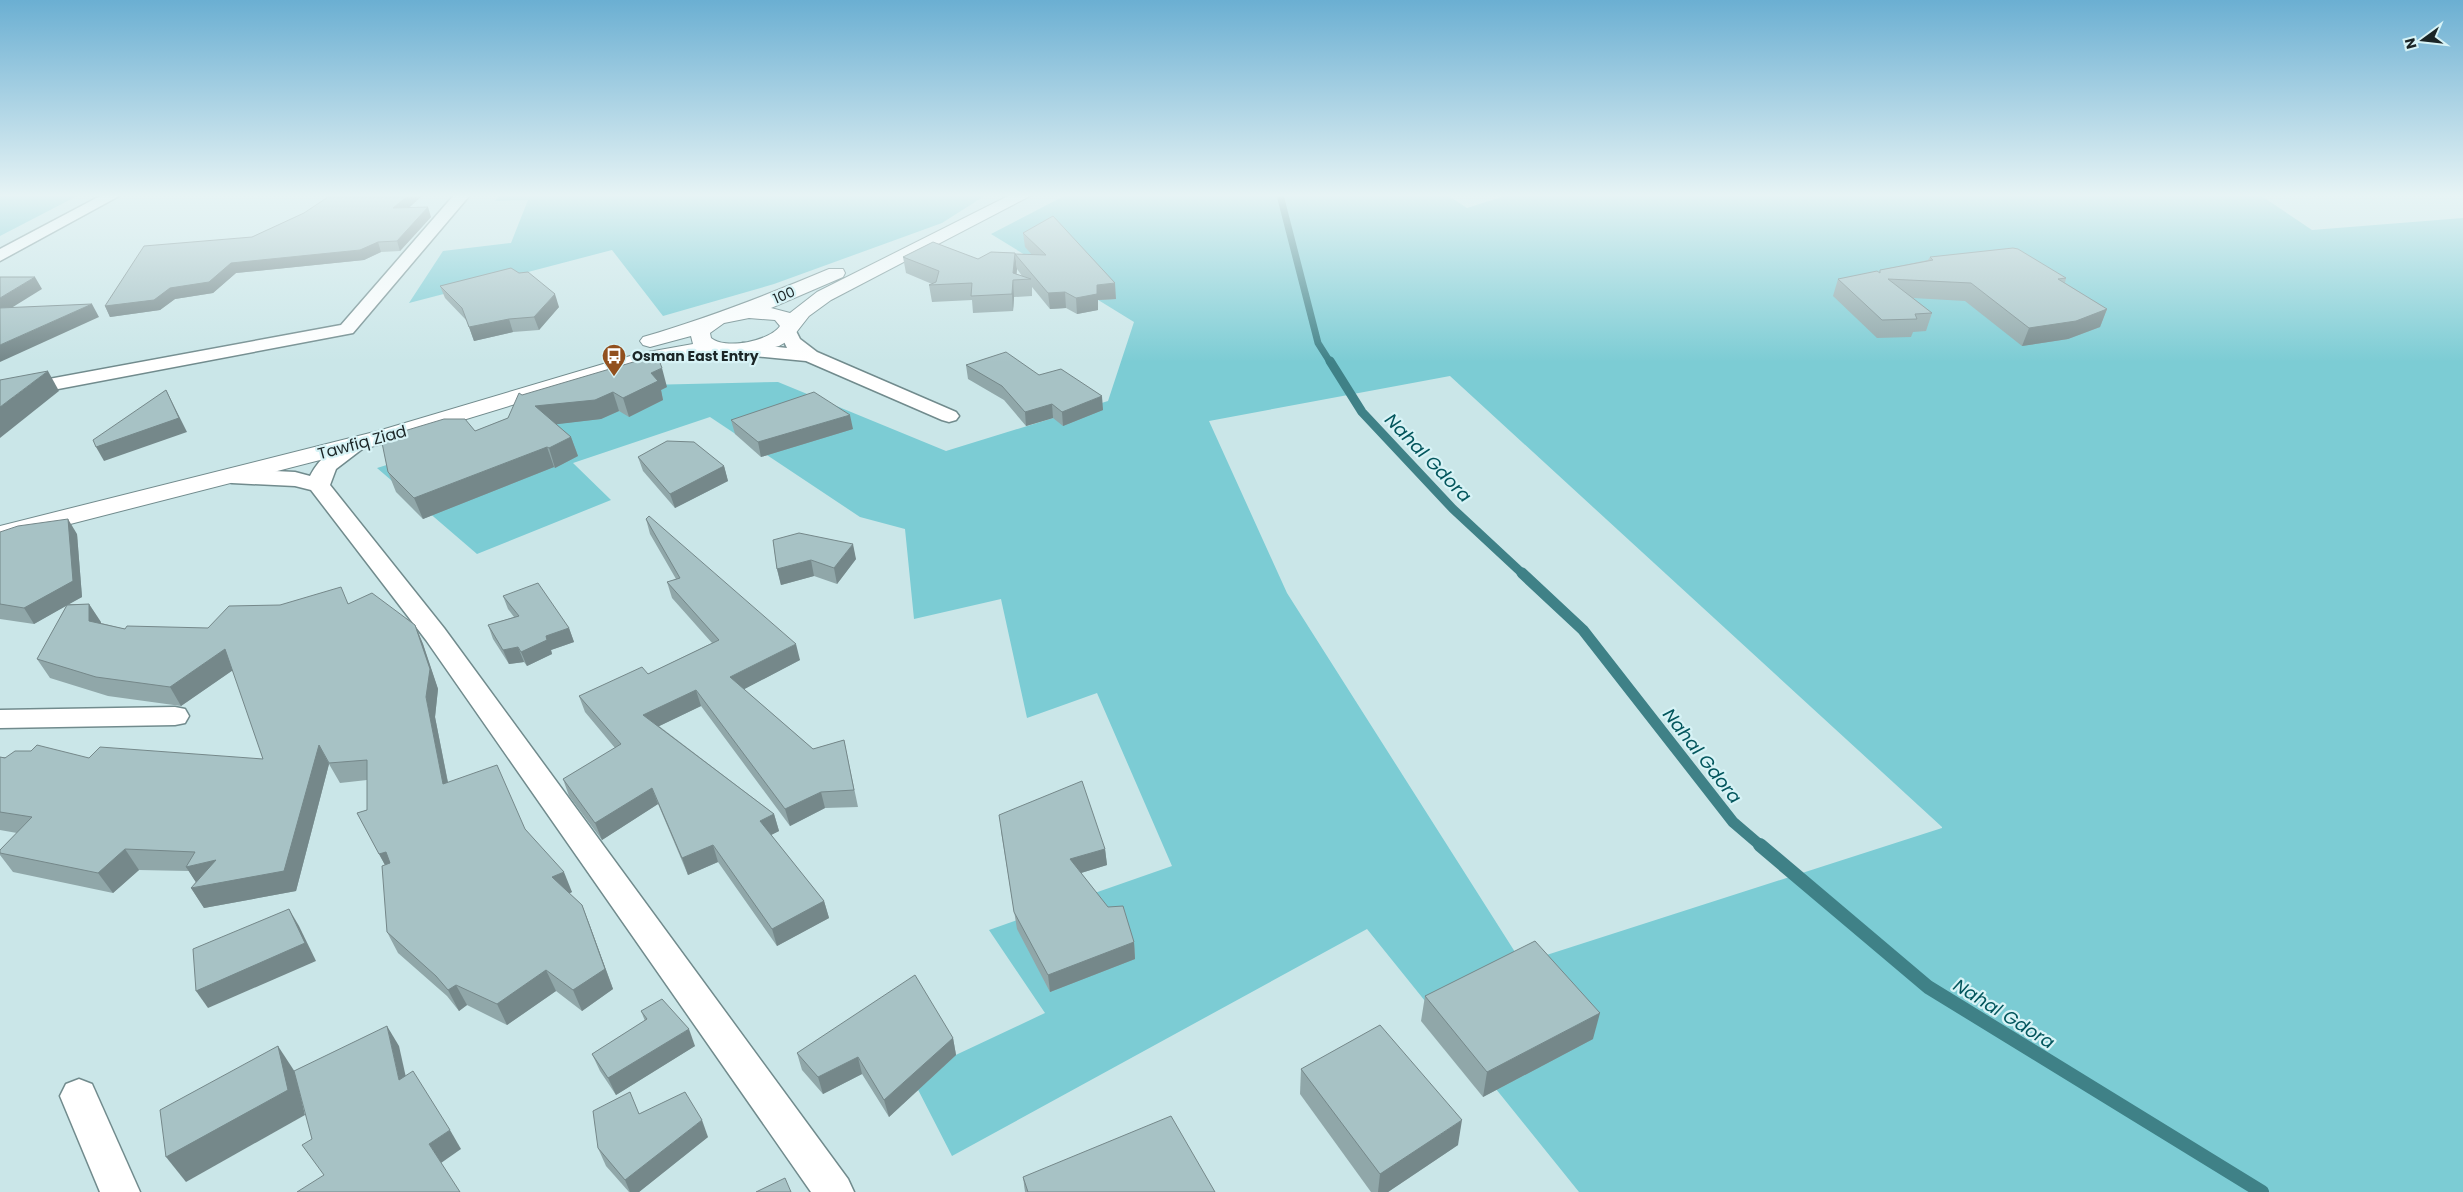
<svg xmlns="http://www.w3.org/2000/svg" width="2463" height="1192" font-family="Poppins,sans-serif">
<rect width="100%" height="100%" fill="#cae6e8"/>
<g fill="#7cccd4" fill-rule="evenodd">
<polygon points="0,195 79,195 0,236"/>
<polygon points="500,195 986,195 942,223 774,284 663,316 612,250 409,303 443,251 511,243 528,200 495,201"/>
<path d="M 1066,195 L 1447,195 L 1467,208 L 1508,195 L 2260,195 L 2312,230 L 2463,218 L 2463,1192 L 1579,1192 L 1367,929 L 952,1156 L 911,1076 L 1045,1013 L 989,930 L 1172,866 L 1097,693 L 1027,718 L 1001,599 L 914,619 L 905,529 L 860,517 L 710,417 L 573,463 L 611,500 L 477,554 L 377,468 L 645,385 L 778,382 L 946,451 L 1108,401 L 1134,322 L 991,234 ZM 1450,376 L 1942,827 L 1942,828 L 1522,963 L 1287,593 L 1209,421 Z"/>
</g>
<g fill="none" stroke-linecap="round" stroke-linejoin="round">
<polyline stroke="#3f8187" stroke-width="7" points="1280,195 1318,343 1330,362"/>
<polyline stroke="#3f8187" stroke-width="9" points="1330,361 1362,412 1453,509 1524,575"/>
<polyline stroke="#3f8187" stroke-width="11" points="1522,573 1583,630 1733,822 1761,846"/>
<polyline stroke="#3f8187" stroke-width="14" points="1760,845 1928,987 2262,1192"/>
<defs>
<g id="street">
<polygon points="102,195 121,195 0,261 0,249"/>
<polygon points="454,195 470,195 353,333 0,400 0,388 341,325"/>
<polygon points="788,325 794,327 800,339 817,352 956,412 959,416 956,420 949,422 942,420 806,361 743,355 736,353 734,349 736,345 743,343 787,348 779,331 782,327"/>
<path d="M 359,437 L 366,439 L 370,443 L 336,469 L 330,485 L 444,628 L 848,1179 L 854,1192 L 811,1192 L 426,640 L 311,490 L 295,486 L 232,483 L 224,481 L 221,476 L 224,471 L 232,469 L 295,472 L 310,476 C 320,457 338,442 359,437 Z"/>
<polygon points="175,707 185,709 189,716 185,723 175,725 0,728 0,710"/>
<polygon points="79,1079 92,1084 140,1192 100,1192 60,1096 66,1084"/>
</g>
<path id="secondary" d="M 1010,195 L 1032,195 L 831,300 L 809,316 L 791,339 L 779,346 L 747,354 L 689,356 L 647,364 L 394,441 L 0,542 L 0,526 L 378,431 L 637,354 L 693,344 L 691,336 L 650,347 L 643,345 L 640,341 L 643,337 C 708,318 767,295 829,269 L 843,269 L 845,273 L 843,277 L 771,308 L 790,313 L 817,292 ZM 749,318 L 775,320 L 780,326 C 770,341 725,350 711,338 L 710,333 L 724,323 Z"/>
</defs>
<use href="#street" stroke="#718b8d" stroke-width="3"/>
<use href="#secondary" stroke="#718b8d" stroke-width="2"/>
<use href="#street" fill="#fff" fill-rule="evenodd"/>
<use href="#secondary" fill="#fff" fill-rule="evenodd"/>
</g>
<g fill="#90a7a9">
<polygon points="423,195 409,208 431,217 400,251 381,252 364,260 236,273 213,293 175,299 160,310 110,317 105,306 252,237"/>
<polygon points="1023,233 1116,299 1098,300 1098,310 1077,314 1066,308 1050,309 1032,287 1032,296 1014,297 1013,311 973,313 972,300 932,302 929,285 932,284 906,273 903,257 978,259 1017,269 1016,274 1022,276 1017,269 1015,254 1032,255 1025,247"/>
<polygon points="1930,257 2066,278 2065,283 2107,309 2100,327 2068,339 2022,346 1965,301 1913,298 1932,313 1926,331 1913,332 1911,337 1877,338 1833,296 1838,279 1879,272 1880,270 1928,260"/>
<polygon points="440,286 559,307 539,330 513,332 474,341 467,321 445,298"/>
<polygon points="966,365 1039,375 1103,410 1063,426 1053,418 1026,426 1004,400 968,379"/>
<polygon points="667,387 661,390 663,400 629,417 619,411 601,419 556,424 571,437 578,456 555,468 554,467 423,519 396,492 388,472 475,431 508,418 522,395"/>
<polygon points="731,420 853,429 761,457 735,434"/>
<polygon points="638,457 724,466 728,481 675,508 643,471"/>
<polygon points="646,519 800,660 744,689 813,749 844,740 858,807 825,808 790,826 701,706 659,726 774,814 779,831 771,835 824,901 829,918 777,946 718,862 688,875 658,804 602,840 569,796 563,779 615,748 585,712 579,696 648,674 712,643 672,598 667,582 676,579 650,534"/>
<polygon points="0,532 77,534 82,597 68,604 89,604 101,623 125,629 208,628 348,604 415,625 423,644 438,689 435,717 448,782 525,829 572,892 569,893 582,905 590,926 613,989 582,1011 556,991 507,1025 467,1005 459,1011 447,996 398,953 387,932 385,865 357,813 367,810 367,780 340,783 329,764 296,891 204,908 191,888 196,882 189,871 139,870 113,893 13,872 0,855 0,850 17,833 0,830 0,757 89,758 263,759 233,670 181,706 108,696 50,678 37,659 67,605 34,624 0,619"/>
<polygon points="773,540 856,559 837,584 814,576 781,585 777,569"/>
<polygon points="503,596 569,628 574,642 551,650 552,654 527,666 524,662 509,664 493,639 488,625 514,617 508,609"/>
<polygon points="1001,831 1105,849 1107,865 1081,873 1134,942 1135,959 1050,992 1017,929"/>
<polygon points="1425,996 1593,1039 1483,1097 1421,1021"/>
<polygon points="641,1011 695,1046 616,1095 600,1071 592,1054 645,1021"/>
<polygon points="953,1038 956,1055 889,1117 862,1074 823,1094 802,1070 797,1053"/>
<polygon points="1301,1069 1458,1145 1388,1192 1371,1192 1300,1094"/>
<polygon points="639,1114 708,1137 639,1192 629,1192 606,1166 598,1148"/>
<polygon points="1023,1177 1215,1192 1025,1192"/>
</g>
<g fill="#75888a">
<polygon points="409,195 423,195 397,218 393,208"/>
<polygon points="428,207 431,217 400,251 397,241"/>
<polygon points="378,242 381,252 364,260 236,273 213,293 175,299 160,310 110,317 105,306 170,288 231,263"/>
<polygon points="1015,253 1017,269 1016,280 1013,273"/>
<polygon points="35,277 42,289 0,315 0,298"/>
<polygon points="1013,280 1014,297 1013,311 1012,294"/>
<polygon points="1115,283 1116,299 1098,300 1098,310 1077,314 1076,298 1097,285"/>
<polygon points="1065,292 1066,308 1050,309 1048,293"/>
<polygon points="555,294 559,307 539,330 534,317"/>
<polygon points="92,304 99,317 0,362 0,345"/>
<polygon points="2107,309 2100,327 2068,339 2022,346 2029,328"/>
<polygon points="509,319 513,332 474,341 469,327"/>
<polygon points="662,368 667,387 661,390 663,400 629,417 623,398 651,373"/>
<polygon points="48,371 59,391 0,438 0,407"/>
<polygon points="166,390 187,432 104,461 96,447"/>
<polygon points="613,392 619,411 601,419 542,426 535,406"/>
<polygon points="1102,396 1103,410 1063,426 1062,412"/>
<polygon points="1052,404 1053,418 1026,426 1025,412"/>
<polygon points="850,415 853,429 761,457 758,442"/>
<polygon points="571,437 578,456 555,468 549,448"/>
<polygon points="547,447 554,467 423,519 414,498"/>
<polygon points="724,466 728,481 675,508 670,494"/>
<polygon points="68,519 77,534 82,597 34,624 24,608"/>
<polygon points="853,544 856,559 837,584 834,568"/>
<polygon points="811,560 814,576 781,585 777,569"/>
<polygon points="89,604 101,622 100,639 89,621"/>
<polygon points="415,625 423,644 438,689 435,717 452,804 443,784 426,697"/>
<polygon points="569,628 574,642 551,650 552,654 527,666 521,652 546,636"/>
<polygon points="796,644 800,660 735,694 730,677"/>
<polygon points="518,647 524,662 509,664 503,650"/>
<polygon points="225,649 236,668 181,706 170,687"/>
<polygon points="696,690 701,706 649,731 643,715"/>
<polygon points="319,745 329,764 296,891 204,908 191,888 199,887 186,867 216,860"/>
<polygon points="652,788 658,804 602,840 595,823"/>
<polygon points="821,792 825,808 790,826 785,809"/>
<polygon points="774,814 779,831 765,838 760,821"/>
<polygon points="713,845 718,862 688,875 682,858"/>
<polygon points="125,849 139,870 113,893 98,873"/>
<polygon points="1105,849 1107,865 1071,876 1070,859"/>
<polygon points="386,852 397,872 390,874 379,854"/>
<polygon points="564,872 572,892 561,898 552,877"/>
<polygon points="824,901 829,918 777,946 772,929"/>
<polygon points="582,905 590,926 613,989 582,1011 573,990"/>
<polygon points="289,909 299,926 316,961 208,1008 196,991"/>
<polygon points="1134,942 1135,959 1050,992 1048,975"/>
<polygon points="546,970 556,991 507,1025 497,1004"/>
<polygon points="456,985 467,1005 459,1011 448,990"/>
<polygon points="1600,1013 1593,1039 1483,1097 1487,1072"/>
<polygon points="387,1026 399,1046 411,1100 399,1080"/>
<polygon points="689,1029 695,1046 616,1095 608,1078"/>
<polygon points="953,1038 956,1055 889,1117 884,1100"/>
<polygon points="278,1046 295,1072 305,1115 186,1182 166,1157"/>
<polygon points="858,1057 862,1074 823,1094 818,1077"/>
<polygon points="702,1120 708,1137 639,1192 630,1192 625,1180"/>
<polygon points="1462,1120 1458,1145 1388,1192 1378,1192 1380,1174"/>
<polygon points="450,1130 461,1149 441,1163 429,1144"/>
</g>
<g fill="#a7c2c5" stroke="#75888a">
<polygon points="331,195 409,195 393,208 428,207 397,241 378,242 360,250 231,263 209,282 170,288 154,300 105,306 144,246 252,237 304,213"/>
<polygon points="1053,216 1115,283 1097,285 1097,294 1076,298 1065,292 1048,293 1015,254 1046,255 1023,233"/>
<polygon points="933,242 978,259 991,252 1015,253 1013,273 1031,279 1013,280 1012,294 971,296 972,283 929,285 936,282 939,271 903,257"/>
<polygon points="2013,248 2018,249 2066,278 2058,279 2107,309 2076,321 2029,328 1971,283 1888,279 1932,313 1915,314 1917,319 1882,320 1838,279 1877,271 1880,273 1880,270 1933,260 1930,257"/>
<polygon points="511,268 519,273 528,272 555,294 534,317 509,319 469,327 462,308 440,286"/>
<polygon points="0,277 35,277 0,298"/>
<polygon points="92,304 0,345 0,308"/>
<polygon points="1006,352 1039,375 1061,369 1102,396 1062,412 1052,404 1025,412 1002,386 966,365"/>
<polygon points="657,355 662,368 651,373 658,381 623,398 613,392 595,400 535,406 571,437 549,448 547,447 414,498 388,472 381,438 444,419 465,419 475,431 508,418 519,393 522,395"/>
<polygon points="48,371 0,407 0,380"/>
<polygon points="166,390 179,418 96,447 93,440"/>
<polygon points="814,392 850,415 758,442 731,420"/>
<polygon points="667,441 694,442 724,466 670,494 638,457"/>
<polygon points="649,516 796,644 730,677 813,749 844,740 854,790 821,792 785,809 696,690 643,715 774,814 760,821 824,901 772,929 713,845 682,858 652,788 595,823 563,779 621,744 579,696 642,667 648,674 719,640 667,582 680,578 646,519"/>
<polygon points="68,519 73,581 24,608 0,604 0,532 18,526"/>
<polygon points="799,533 853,544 834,568 811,560 777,569 773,540"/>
<polygon points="538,583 569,628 546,636 547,640 521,652 518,647 503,650 488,625 519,616 503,596"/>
<polygon points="341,587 348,604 372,593 415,625 430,669 426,697 443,784 497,765 525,829 564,872 552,877 582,905 605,969 573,990 546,970 497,1004 456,985 448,990 436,976 387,932 382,866 390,863 386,852 379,854 357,813 367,810 367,760 329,763 319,745 284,871 191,888 216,860 186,867 195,852 125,849 98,873 0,853 0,850 32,817 0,812 0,757 5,758 15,751 31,751 37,745 89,758 100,747 263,759 225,649 170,687 96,677 37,659 67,605 89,604 89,621 125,629 127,626 208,628 229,606 280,605"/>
<polygon points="1082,781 1105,849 1070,859 1108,907 1123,906 1134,942 1048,975 1014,912 999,815"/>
<polygon points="289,909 305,943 196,991 193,949"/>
<polygon points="1535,941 1600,1013 1487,1072 1425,996"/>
<polygon points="915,975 953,1038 884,1100 858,1057 818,1077 797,1053"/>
<polygon points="662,999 689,1029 608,1078 592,1054 647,1019 641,1011"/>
<polygon points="1380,1025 1462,1120 1380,1174 1301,1069"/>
<polygon points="387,1026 399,1080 413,1071 450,1130 429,1144 460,1192 297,1192 324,1175 302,1145 312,1139 294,1071"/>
<polygon points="278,1046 288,1090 166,1157 160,1110"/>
<polygon points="630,1092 639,1114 685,1092 702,1120 625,1180 598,1148 593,1111"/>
<polygon points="1171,1116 1215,1192 1028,1192 1023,1177"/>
<polygon points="785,1178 791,1192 756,1192"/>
</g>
<linearGradient id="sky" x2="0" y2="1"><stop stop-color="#6bafd2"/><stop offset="0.54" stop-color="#e7f4f5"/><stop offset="1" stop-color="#e7f4f5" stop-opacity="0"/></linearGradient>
<rect width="2463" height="362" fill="url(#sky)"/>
<defs>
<symbol id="bus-pin" viewBox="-11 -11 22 30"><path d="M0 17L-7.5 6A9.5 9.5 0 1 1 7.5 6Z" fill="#92501e" stroke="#d7f3f6"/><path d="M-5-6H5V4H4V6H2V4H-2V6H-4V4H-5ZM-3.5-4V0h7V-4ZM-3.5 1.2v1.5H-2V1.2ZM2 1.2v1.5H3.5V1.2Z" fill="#fff"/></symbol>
</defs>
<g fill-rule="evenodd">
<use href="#bus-pin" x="600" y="342" width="28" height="38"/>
</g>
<g text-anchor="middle" stroke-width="4.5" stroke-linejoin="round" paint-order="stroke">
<g font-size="14" fill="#1b2526" stroke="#d7f3f6">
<text transform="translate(784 295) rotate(-23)" y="5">100</text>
</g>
<g font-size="14" font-weight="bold" fill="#1b2526" stroke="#d7f3f6" text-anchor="start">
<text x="632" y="361">Osman East Entry</text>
</g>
<g font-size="16" fill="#1b2526" stroke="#d7f3f6">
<text transform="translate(362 442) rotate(-15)" y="6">Tawfiq Ziad</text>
</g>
<g font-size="18" font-style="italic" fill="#02555c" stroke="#d7f3f6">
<text transform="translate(1428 458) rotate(46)" y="6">Nahal Gdora</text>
<text transform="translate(1702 756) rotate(52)" y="6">Nahal Gdora</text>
<text transform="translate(2004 1014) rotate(32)" y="6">Nahal Gdora</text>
</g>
</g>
<g transform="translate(2423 40) rotate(255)" stroke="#d7f3f6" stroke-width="4" paint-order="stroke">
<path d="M0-4L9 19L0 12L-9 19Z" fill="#1b2526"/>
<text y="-8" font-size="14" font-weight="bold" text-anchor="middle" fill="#1b2526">N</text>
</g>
</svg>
